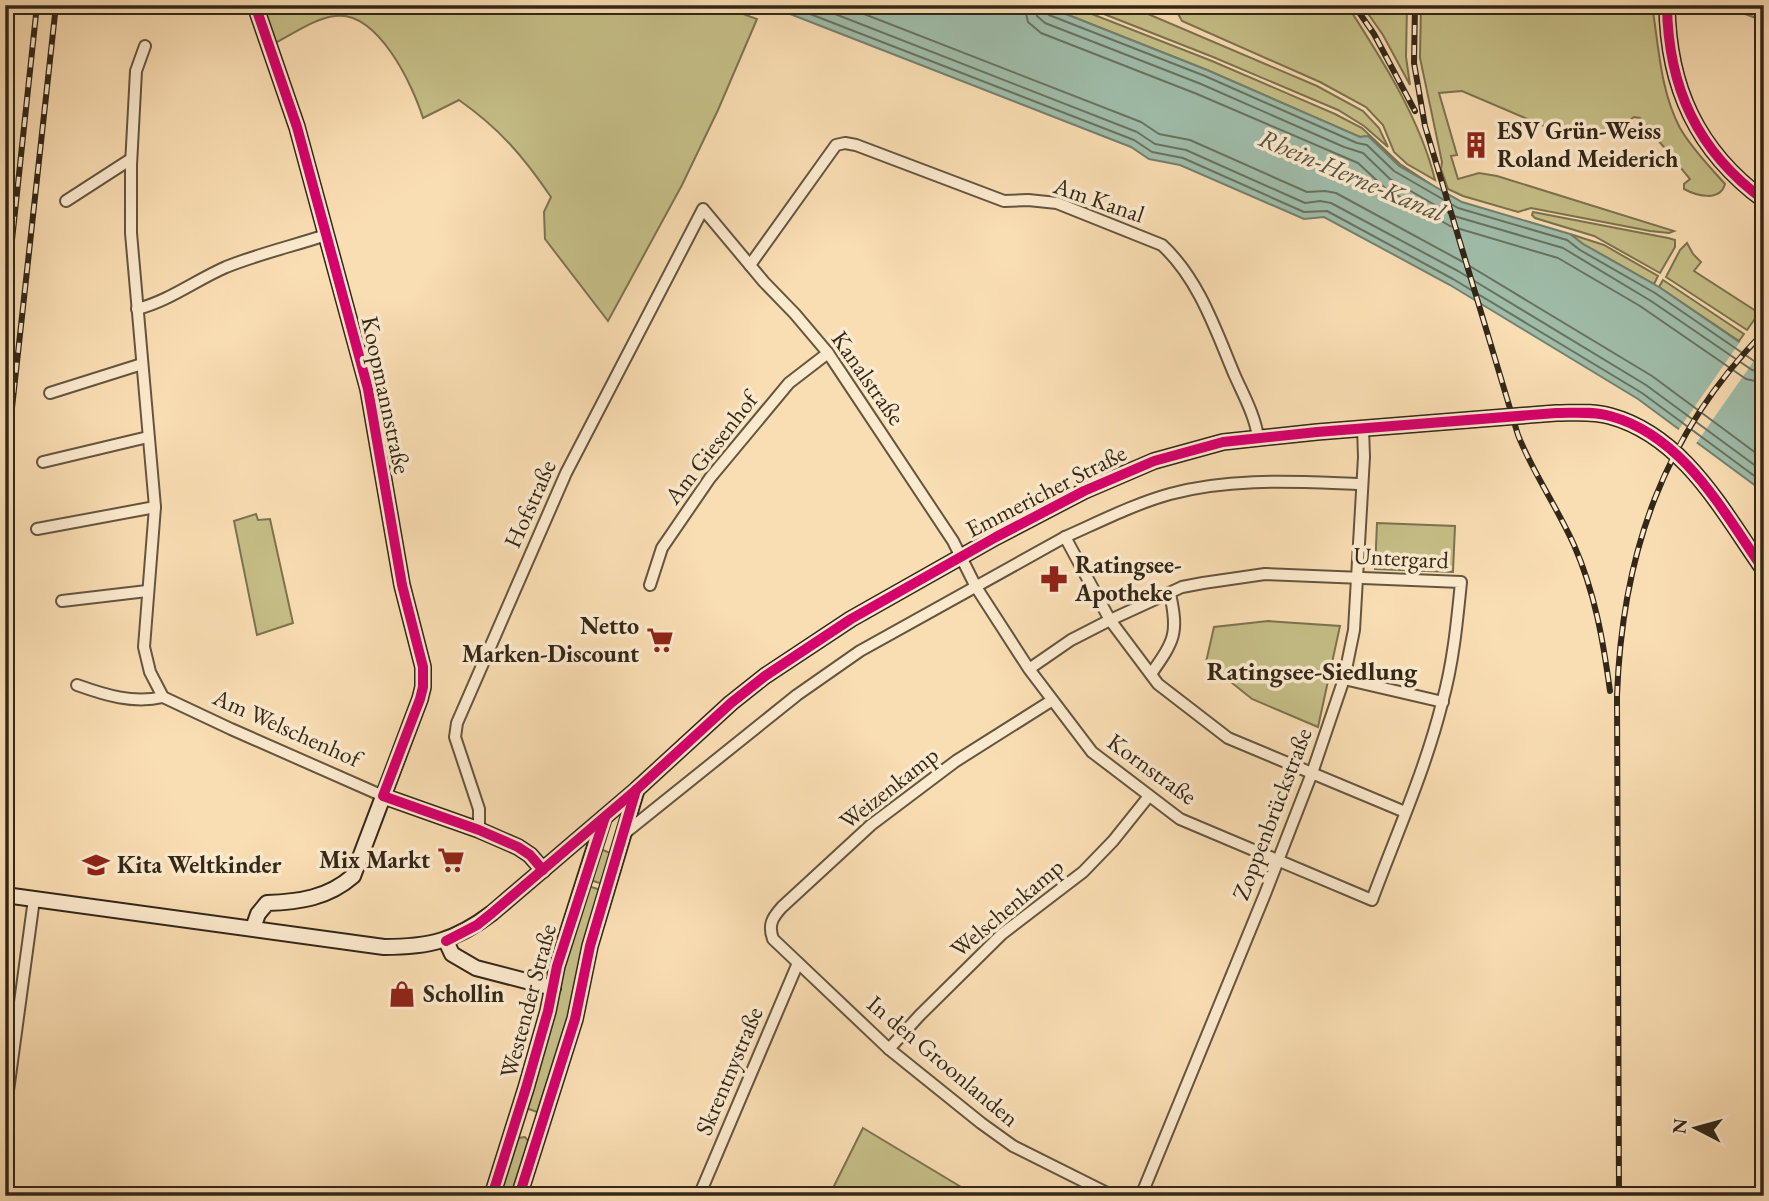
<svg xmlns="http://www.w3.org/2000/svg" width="1769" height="1201" font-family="'EB Garamond',serif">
<rect width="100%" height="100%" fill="#fadeb3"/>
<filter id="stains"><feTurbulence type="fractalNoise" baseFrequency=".00286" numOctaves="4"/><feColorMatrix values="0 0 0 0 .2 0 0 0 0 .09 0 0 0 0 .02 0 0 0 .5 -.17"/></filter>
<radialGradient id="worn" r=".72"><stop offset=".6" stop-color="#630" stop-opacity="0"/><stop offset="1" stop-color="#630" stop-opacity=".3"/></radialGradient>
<g fill="#c6bf87" stroke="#7c7350" stroke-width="2">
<path d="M 262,5 L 719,5 L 757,19 L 718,110 L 682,185 L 608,321 L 545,239 L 544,212 L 551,197 C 523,156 500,129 459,100 L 423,118 C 413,86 378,10 335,16 C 315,18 293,34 275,43 Z"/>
<polygon points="1043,5 1069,5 1212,61 1335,114 1362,128 1400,164 1435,187 1399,166 1368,136 1360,137 1207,70"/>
<polygon points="1081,5 1127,5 1317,86 1363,111 1379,128 1388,147 1364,126 1338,110 1213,57"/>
<path d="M 1173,5 L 1347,5 C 1381,58 1420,118 1435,180 L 1407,164 L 1394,152 L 1383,125 L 1366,107 L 1320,82 L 1182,21 Z"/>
<polygon points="1362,5 1407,5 1406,57 1410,85 1383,35"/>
<path d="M 1421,5 L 1652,5 C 1659,47 1660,90 1680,128 C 1692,149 1710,167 1725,184 C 1720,202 1697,196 1684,189 L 1684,184 L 1690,179 L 1640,118 L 1634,117 L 1617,129 L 1565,135 L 1462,91 L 1439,93 L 1457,155 L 1451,156 L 1458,179 L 1479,173 L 1497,176 L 1674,231 L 1669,233 L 1650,231 L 1531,208 L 1518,212 L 1463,196 L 1448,189 L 1441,169 L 1442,162 L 1420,58 Z"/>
<polygon points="1721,5 1764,5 1764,21"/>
<polygon points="1533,212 1668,238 1675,240 1675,247 1660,273 1594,236 1535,218 1532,215"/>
<polygon points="1570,234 1604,245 1658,276 1654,284 1583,244"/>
<polygon points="1687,243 1693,254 1701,262 1694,271 1759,313 1747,330 1666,277 1680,250"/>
<polygon points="1663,280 1744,334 1739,341 1659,287"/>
<polygon points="256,514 258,520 270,519 293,623 257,635 234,521"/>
<polygon points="1377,523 1455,526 1453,572 1375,569"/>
<polygon points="1268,621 1340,626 1318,727 1252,699 1206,662 1214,627"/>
<polygon points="603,850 610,853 611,857 603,884 590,880 600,852"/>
<polygon points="588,886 601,890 543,1114 523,1107"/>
<polygon points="863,1128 976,1196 829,1196"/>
<polygon points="525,1137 529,1142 513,1196 498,1196 515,1141 518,1138"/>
</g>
<polygon fill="#9fbca9" stroke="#73806f" stroke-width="2" points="767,5 1043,5 1207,70 1360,137 1368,136 1399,166 1462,202 1570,234 1583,244 1659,287 1764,359 1764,492 1638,399 1450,285 1324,217 1304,219 1180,165 1149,159 1131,147"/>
<polygon fill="#fadeb3" points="1742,339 1760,352 1695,445 1677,432"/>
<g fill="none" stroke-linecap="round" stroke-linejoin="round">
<g stroke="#687260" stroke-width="2">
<polyline points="787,5 1134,140 1152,152 1183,158 1304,212 1327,211 1453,279 1642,393 1764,483"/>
<polyline points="812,5 1137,132 1155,144 1186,150 1305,203 1320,201 1331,203 1458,271 1646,385 1764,472"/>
<polyline points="841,5 1141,122 1159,134 1190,140 1307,192 1325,191 1336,193 1463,262 1652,376 1764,459"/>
<polyline points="1024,5 1028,22 1041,33 1197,94 1358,163 1385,188 1450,226 1558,258 1640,306 1746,379 1764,383"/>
<polyline points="1035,5 1037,16 1045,23 1201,84 1344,147 1363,153 1390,179 1454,216 1563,248 1651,301 1752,370 1764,373"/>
<polyline points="1044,5 1044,11 1049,15 1205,76 1357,143 1367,145 1394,171 1458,208 1567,240 1580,250 1655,293 1757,363 1764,364"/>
</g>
<defs>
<g id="street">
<polyline points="145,46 136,71 131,165 131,233 155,507 144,647 150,672 163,697 231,729 383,796"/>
<polyline points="66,201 131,159"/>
<path d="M 750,265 L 836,145 L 845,143 L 856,145 L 1004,201 L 1028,200 L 1057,203 L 1162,245 C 1199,279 1216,331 1235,376 C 1244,396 1255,416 1258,437"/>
<path d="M 137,309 C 169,301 196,280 226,267 C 258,254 293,246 326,235"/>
<polyline points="50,393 142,364"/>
<polyline points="43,462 148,437"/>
<polyline points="37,529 155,507"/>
<polyline points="1065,537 1110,620 1158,684 1228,738 1405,812"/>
<polyline points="650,585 662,548 710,478 789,383 828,353"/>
<polyline points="62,601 147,591"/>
<path d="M 1151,674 C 1174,641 1179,634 1170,594"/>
<polyline points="1344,679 1443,702"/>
<path d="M 77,685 C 105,695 133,704 163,697"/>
<path d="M 1051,701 L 956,761 L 871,825 L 782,907 C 772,918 768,925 773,939 L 889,1049 L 981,1123 L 1013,1146 L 1113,1196"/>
<path d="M 479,830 L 479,809 L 455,737 L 457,723 L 566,473 L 703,209 L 764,282 L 795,314 L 828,353 L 953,541 L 976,587 L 1029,669 L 1092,752 L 1180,819 L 1372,900 C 1396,835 1425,771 1442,703 C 1453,664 1457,623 1461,582 L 1265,574 L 1203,583 L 1182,587 L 1110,620 L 1071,640 L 1029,669"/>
<path d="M 625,833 L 797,695 L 860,651 L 1065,537 C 1099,522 1134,504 1170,494 C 1232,477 1298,482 1362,484"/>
<polyline points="889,1049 920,1015 1002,934 1083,872 1113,841 1149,796"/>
<polyline points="5,1113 34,899"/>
<polyline points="699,1196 798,963"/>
<polyline points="1141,1196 1265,894 1312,773 1344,679 1354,630 1364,457 1363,428"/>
</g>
<g id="secondary">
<path d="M 1667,5 C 1668,87 1697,151 1764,200"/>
<polyline points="383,796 479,830 518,847 530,855 543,870"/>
<path d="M 5,895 L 384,947 C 429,947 455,941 492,913 L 636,790 L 731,703 L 765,676 L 851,619 L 996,537 L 1084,491 L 1154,461 L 1223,442 L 1317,432 L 1556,413 C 1574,413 1593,411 1610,416 C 1684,436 1723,512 1764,570"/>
<path d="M 253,928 L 258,914 L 267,903 C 299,902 328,898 353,876 L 420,699 L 423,687 L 423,667 L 402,585 L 368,389 L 297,127 L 255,5"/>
<polyline points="446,941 452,954 476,968 553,988"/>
<polyline points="492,1196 526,1088 548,1011 557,966 604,818"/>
<polyline points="519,1196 575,1019 590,946 636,792"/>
</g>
</defs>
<use href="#street" stroke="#64553f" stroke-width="14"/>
<use href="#secondary" stroke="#322718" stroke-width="18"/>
<use href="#street" stroke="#fceace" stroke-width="10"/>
<use href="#secondary" stroke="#fceace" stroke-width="14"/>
<defs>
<g id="rail">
<polyline points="1354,5 1374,34 1415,111"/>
<path d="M 1415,5 L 1414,63 L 1425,126 L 1518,435 C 1533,473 1557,507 1574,545 C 1595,593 1603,640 1610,691"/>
<polyline points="5,306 37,5"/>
<polyline points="5,472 56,5"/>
<path d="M 1619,1196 L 1617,696 C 1622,554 1663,435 1764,332"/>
</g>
</defs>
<use href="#rail" stroke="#322718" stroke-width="6"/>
<use href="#rail" stroke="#fceace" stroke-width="3.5" stroke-dasharray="10" stroke-linecap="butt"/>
<defs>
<g id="cycleway">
<polyline points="255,5 297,127 368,389 402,585 423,667 423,687 420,699 383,796 479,830 518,847 530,855 543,870"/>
<path d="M 1667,5 C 1668,87 1697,151 1764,200"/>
<path d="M 446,941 L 477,925 L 492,913 L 636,790 L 731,703 L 765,676 L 851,619 L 996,537 L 1084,491 L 1154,461 L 1223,442 L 1317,432 L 1556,413 C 1574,413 1593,411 1610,416 C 1684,436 1723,512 1764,570"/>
<polyline points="492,1196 526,1088 548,1011 557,966 605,817"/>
<polyline points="519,1196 575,1019 590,946 636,790"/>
</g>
</defs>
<use href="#cycleway" stroke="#fceace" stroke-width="15"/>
<use href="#cycleway" stroke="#d6006c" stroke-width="10"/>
</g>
<defs>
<symbol id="building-bare" viewBox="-9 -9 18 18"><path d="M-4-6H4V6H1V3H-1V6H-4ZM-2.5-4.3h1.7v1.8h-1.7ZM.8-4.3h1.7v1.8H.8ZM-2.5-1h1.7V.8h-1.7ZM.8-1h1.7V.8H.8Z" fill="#8f2418" stroke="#fceace" stroke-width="2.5" paint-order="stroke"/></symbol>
<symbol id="pharmacy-bare" viewBox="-9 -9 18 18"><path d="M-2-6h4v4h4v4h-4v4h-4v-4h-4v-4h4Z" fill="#8f2418" stroke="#fceace" stroke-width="2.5" paint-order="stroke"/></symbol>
<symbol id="supermarket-bare" viewBox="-9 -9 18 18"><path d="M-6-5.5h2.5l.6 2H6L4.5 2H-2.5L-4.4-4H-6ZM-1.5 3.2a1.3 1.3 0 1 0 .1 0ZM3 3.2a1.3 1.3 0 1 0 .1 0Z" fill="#8f2418" stroke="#fceace" stroke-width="2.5" paint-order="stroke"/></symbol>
<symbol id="school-bare" viewBox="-9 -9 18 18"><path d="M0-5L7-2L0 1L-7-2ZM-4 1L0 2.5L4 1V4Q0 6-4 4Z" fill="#8f2418" stroke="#fceace" stroke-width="2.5" paint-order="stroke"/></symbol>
<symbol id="shop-bare" viewBox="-9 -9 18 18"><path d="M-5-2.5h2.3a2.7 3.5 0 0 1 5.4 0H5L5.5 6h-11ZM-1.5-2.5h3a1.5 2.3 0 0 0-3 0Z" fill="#8f2418" stroke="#fceace" stroke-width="2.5" paint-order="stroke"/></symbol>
</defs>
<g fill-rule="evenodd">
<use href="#building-bare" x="1457" y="126" width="38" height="38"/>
<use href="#pharmacy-bare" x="1035" y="560" width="38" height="38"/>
<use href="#supermarket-bare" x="641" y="621" width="38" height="38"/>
<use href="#supermarket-bare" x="432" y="841" width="38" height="38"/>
<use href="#school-bare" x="77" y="846" width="38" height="38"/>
<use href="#shop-bare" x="383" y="975" width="38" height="38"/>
</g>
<g text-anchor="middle" stroke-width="7" stroke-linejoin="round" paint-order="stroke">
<g font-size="24" font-weight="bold" fill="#322718" stroke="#fceace" text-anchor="start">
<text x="1497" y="139">ESV Grün-Weiss<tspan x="1497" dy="28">Roland Meiderich</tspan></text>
<text x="1075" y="573">Ratingsee-<tspan x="1075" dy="28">Apotheke</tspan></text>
<text x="639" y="634" text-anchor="end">Netto<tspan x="639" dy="28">Marken-Discount</tspan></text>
<text x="430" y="868" text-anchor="end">Mix Markt</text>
<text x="117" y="873">Kita Weltkinder</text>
<text x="423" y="1002">Schollin</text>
</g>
<g font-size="24" fill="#322718" stroke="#fceace">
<text transform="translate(1099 200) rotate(19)" y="8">Am Kanal</text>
<text transform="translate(868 378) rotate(55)" y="8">Kanalstraße</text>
<text transform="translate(386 395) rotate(78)" y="8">Koopmannstraße</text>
<text transform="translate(711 448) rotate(-52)" y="8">Am Giesenhof</text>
<text transform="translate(1046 491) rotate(-27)" y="8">Emmericher Straße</text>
<text transform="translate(530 504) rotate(-66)" y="8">Hofstraße</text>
<text transform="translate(1401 558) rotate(3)" y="8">Untergard</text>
<text transform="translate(287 728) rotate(24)" y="8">Am Welschenhof</text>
<text transform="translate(1152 769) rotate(36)" y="8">Kornstraße</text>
<text transform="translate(889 788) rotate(-38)" y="8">Weizenkamp</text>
<text transform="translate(1272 814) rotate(-69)" y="8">Zoppenbrückstraße</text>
<text transform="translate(1007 908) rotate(-40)" y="8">Welschenkamp</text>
<text transform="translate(528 1001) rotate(-75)" y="8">Westender Straße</text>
<text transform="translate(943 1061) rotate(40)" y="8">In den Groonlanden</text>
<text transform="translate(729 1071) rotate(-67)" y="8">Skrentnystraße</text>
</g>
<g font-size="26" font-style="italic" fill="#535444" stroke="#fceace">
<text transform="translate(1352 175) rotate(23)" y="9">Rhein-Herne-Kanal</text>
</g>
<g font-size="26" font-weight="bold" fill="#322718" stroke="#fceace">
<text x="1312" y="680">Ratingsee-Siedlung</text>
</g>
</g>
<rect width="1769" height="1201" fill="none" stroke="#fadeb3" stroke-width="28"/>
<rect x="7" y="7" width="1755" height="1187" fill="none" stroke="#322718" stroke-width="3.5"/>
<rect x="14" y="14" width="1741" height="1173" fill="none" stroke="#322718" stroke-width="2"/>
<g transform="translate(1696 1128) rotate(276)" stroke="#fceace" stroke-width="5" paint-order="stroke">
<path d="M0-5L12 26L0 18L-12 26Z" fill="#322718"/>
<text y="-10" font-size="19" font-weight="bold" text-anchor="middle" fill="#322718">N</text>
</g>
<rect width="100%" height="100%" filter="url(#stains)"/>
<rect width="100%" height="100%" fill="url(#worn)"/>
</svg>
